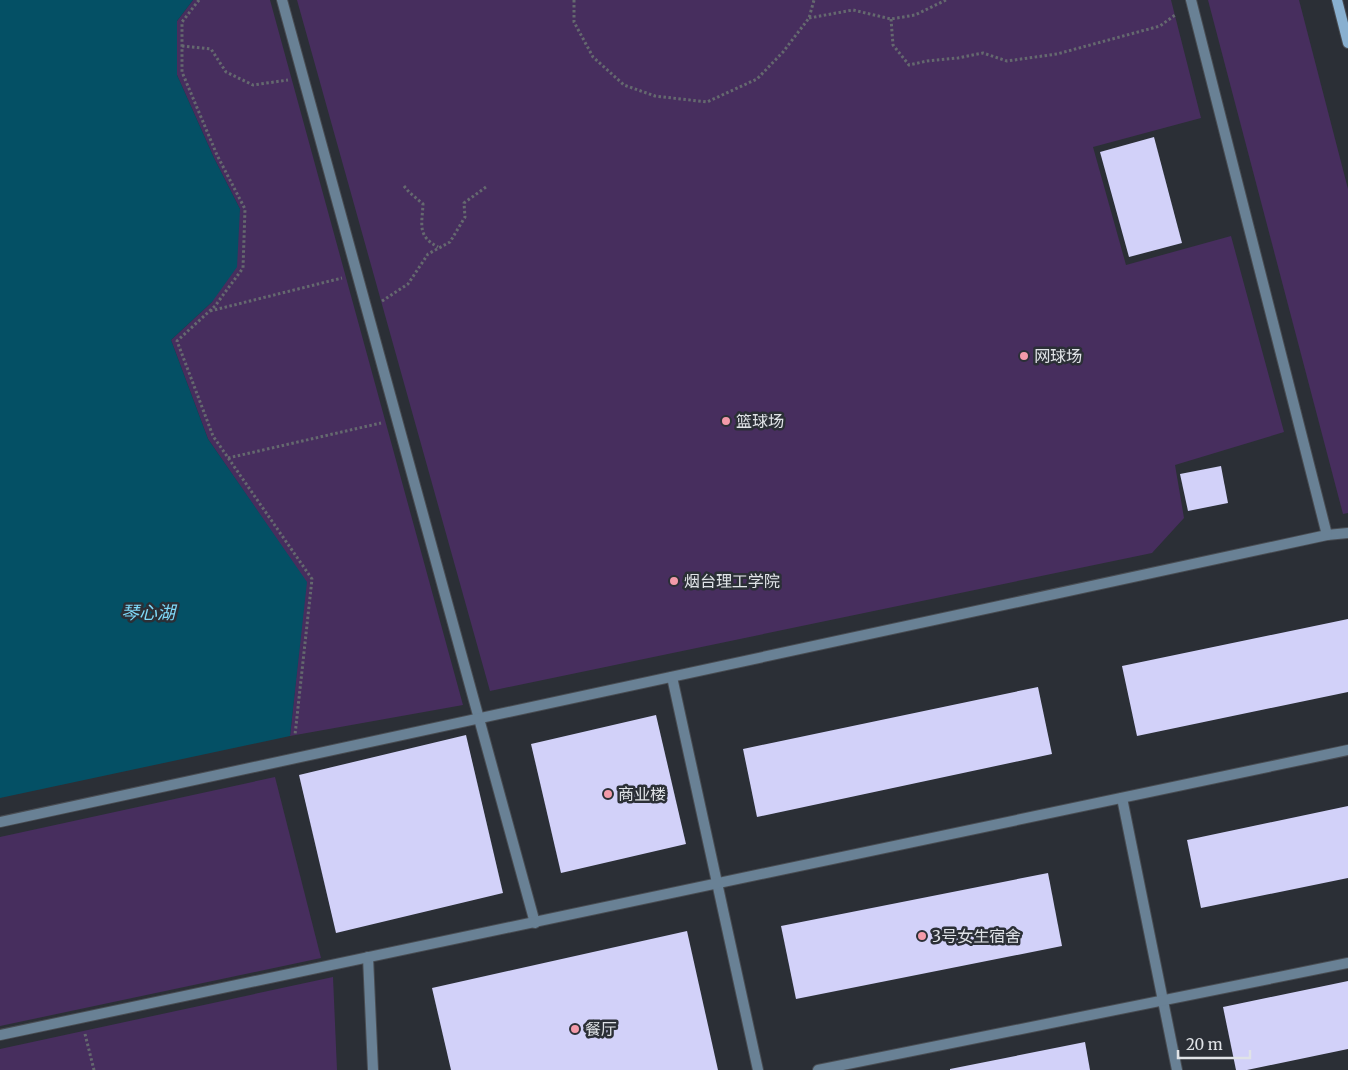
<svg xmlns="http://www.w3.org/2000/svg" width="1348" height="1070" font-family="Merriweather,'Noto Sans SC',serif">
<rect width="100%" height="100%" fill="#2b2f36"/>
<g fill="#472e5e">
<polygon points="193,0 270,0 463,705 290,736 306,582 208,439 171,340 212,302 240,209 214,158 177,75 177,21"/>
<polygon points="297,0 1171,0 1201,118 1093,147 1126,265 1231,236 1284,432 1175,465 1184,518 1152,553 490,691"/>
<polygon points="1208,0 1299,0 1348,189 1348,513 1343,514"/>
<polygon points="275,777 321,958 0,1026 0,837"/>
<polygon points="333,977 337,1070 0,1070 0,1049"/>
</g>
<polygon fill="#045065" points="0,0 193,0 177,21 177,75 214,158 240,209 237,267 212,302 171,340 208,439 307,582 290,736 0,798"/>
<g fill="#d2d1f9">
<polygon points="1154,137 1182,243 1129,257 1100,152"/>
<polygon points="1221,466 1228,503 1188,511 1180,474"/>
<polygon points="1348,619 1348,692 1137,736 1122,666"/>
<polygon points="1038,687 1052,754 757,817 743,749"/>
<polygon points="656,715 686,844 561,873 531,744"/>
<polygon points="466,735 503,893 336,933 299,775"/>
<polygon points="1348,806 1348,878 1201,908 1187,840"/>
<polygon points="1048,873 1062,946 796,999 781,926"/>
<polygon points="687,931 718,1070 451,1070 432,988"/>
<polygon points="1348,981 1348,1049 1247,1070 1236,1070 1223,1007"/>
<polygon points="1085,1042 1090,1070 950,1070 950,1069"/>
</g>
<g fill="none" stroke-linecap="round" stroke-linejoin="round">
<defs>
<g id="street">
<polyline points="282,0 535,923"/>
<polyline points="1327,535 1348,533"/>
<polyline points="672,677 758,1070"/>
<polyline points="1122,798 1177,1070"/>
<polyline points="0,822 1327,535 1191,0"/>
<polyline points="368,957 373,1070"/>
<polyline points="0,1035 1348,750"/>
<polyline points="818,1070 1348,963"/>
</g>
<polyline id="secondary" points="1337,0 1348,43"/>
</defs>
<use href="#street" stroke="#484c52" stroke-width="12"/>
<use href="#secondary" stroke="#484c52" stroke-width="12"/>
<g stroke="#65696f" stroke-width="3" stroke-dasharray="2.5 2.5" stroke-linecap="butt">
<polyline points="199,0 182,22 182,72 217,155 245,209 243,268 215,306 177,341 213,436 312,579 295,735"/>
<polyline points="574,0 574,22 593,57 624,85 655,96 707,102 757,79 783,52 809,18 814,0"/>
<polyline points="809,18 853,10 891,19 915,15 946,0"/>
<polyline points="891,19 893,45 909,65 927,61 958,58 983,53 1007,61 1057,54 1160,26 1175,15"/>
<polyline points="182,46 211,49 226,72 253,85 288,80"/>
<path d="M 404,186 L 409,192 L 423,204 C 422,225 417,236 438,247"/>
<polyline points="382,301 408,284 428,254 450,242 465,217 464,203 486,187"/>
<polyline points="210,311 342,278"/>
<polyline points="228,458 381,423"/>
<polyline points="85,1034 94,1070"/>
</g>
<use href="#street" stroke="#698195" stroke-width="10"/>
<use href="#secondary" stroke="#89b0d0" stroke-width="10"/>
</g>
<g fill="#f39aa9" stroke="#2b2f36" stroke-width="2">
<circle cx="1024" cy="356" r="5"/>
<circle cx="726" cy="421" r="5"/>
<circle cx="674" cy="581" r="5"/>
<circle cx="608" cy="794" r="5"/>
<circle cx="922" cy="936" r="5"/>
<circle cx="575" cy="1029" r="5"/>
</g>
<g text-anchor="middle" stroke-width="5" stroke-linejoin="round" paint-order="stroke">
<g font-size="16" fill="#e0e3e7" stroke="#2b2f36" text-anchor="start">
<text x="1034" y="362">网球场</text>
<text x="736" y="427">篮球场</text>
<text x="684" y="587">烟台理工学院</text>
<text x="618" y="800">商业楼</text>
<text x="932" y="942">3号女生宿舍</text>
<text x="585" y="1035">餐厅</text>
</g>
<g font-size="18" font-style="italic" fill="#7fd9f9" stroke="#2b2f36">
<text x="148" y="619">琴心湖</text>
</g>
</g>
<path d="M1178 1050v8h72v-8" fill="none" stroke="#e0e3e7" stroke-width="2.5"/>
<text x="1186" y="1050" font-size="15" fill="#e0e3e7" stroke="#2b2f36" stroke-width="4" paint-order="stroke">20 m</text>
</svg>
